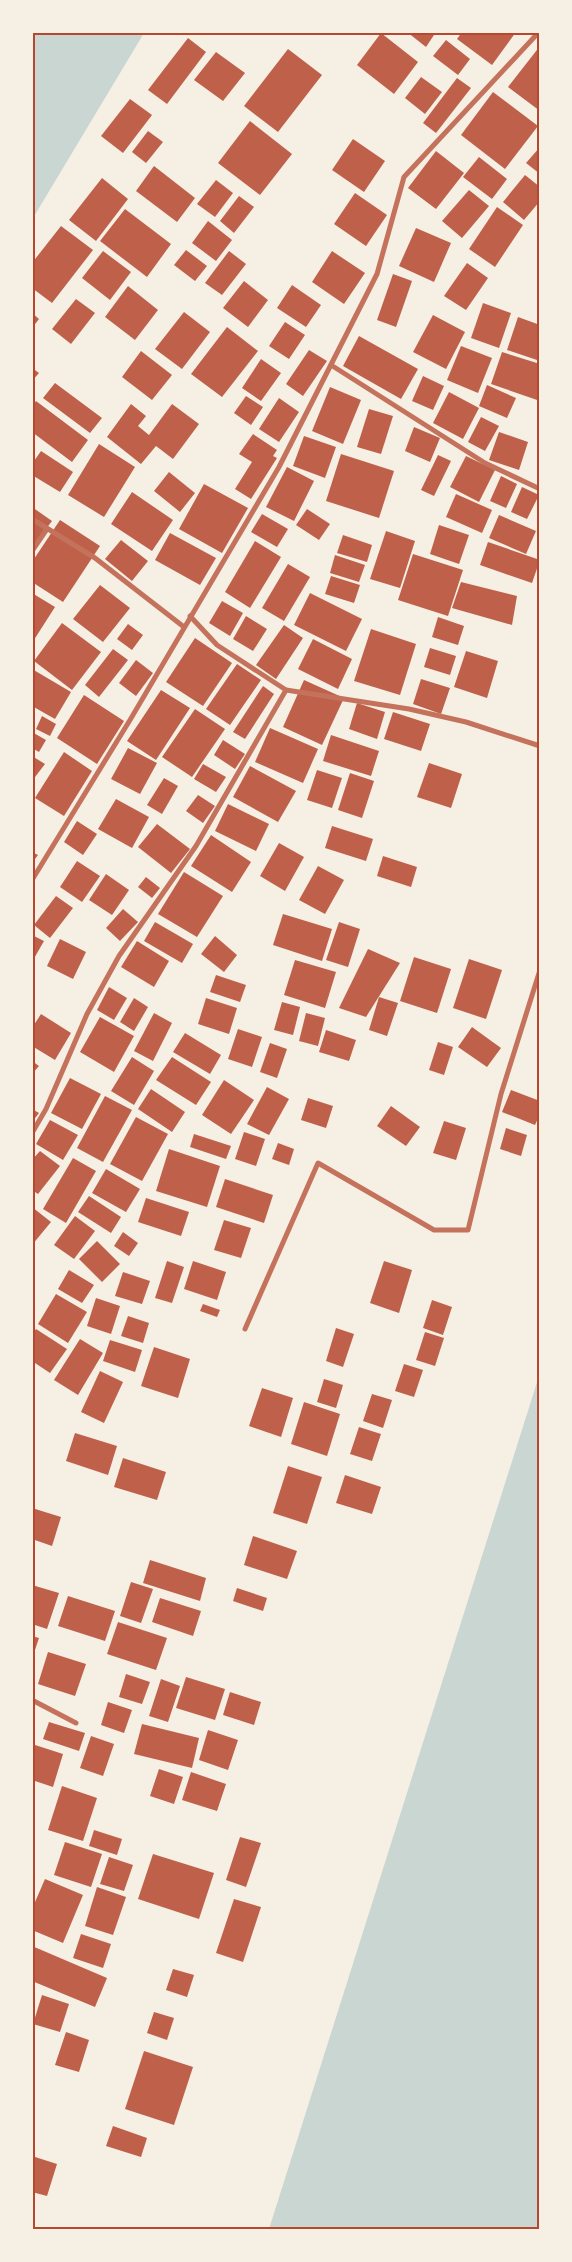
<svg xmlns="http://www.w3.org/2000/svg" width="572" height="2262" font-family="Signika,sans-serif">
<rect width="100%" height="100%" fill="#f6efe4"/>
<g fill="#c9d6d2">
<polygon points="33,32 144,33 33,218 32,33"/>
<polygon points="539,1376 539,2229 269,2229"/>
</g>
<g fill="#bf614a">
<polygon points="407,32 436,32 426,47"/>
<polygon points="462,32 516,32 492,65 457,39"/>
<polygon points="381,33 418,62 394,94 357,65"/>
<polygon points="188,38 206,52 167,104 148,90"/>
<polygon points="446,40 470,59 458,75 433,56"/>
<polygon points="540,46 540,111 508,87"/>
<polygon points="288,49 322,75 278,132 244,106"/>
<polygon points="216,52 245,73 223,101 194,80"/>
<polygon points="421,77 442,92 425,114 405,98"/>
<polygon points="457,78 471,88 436,133 423,123"/>
<polygon points="493,92 538,126 505,169 461,135"/>
<polygon points="130,99 152,115 123,153 101,136"/>
<polygon points="250,121 292,154 260,195 218,163"/>
<polygon points="148,131 163,142 146,163 132,152"/>
<polygon points="353,139 385,161 364,192 332,170"/>
<polygon points="540,147 540,174 526,163"/>
<polygon points="436,151 464,173 436,209 408,188"/>
<polygon points="479,157 507,179 492,199 463,177"/>
<polygon points="154,166 195,198 177,222 136,191"/>
<polygon points="525,175 540,187 540,201 524,220 503,202"/>
<polygon points="102,178 128,199 96,241 69,220"/>
<polygon points="216,180 233,193 215,217 197,204"/>
<polygon points="469,190 489,206 462,238 442,221"/>
<polygon points="355,193 387,215 366,246 334,224"/>
<polygon points="239,196 254,207 234,233 220,221"/>
<polygon points="497,207 523,225 495,267 469,249"/>
<polygon points="125,209 171,244 147,277 100,241"/>
<polygon points="208,221 232,240 216,261 192,243"/>
<polygon points="61,226 93,250 52,303 32,288 32,263"/>
<polygon points="416,228 451,243 434,282 399,266"/>
<polygon points="186,250 207,266 195,281 174,265"/>
<polygon points="103,251 131,272 110,300 82,278"/>
<polygon points="229,251 246,264 222,295 205,283"/>
<polygon points="332,251 365,273 344,304 312,282"/>
<polygon points="467,263 488,278 466,310 444,296"/>
<polygon points="393,274 412,281 396,327 377,320"/>
<polygon points="244,281 268,300 248,327 223,308"/>
<polygon points="292,285 321,305 306,327 277,308"/>
<polygon points="128,286 158,310 135,340 105,317"/>
<polygon points="76,299 95,313 71,344 52,329"/>
<polygon points="483,303 511,313 499,348 471,338"/>
<polygon points="184,312 210,332 182,369 155,349"/>
<polygon points="32,313 39,319 32,328"/>
<polygon points="433,315 465,332 446,369 413,352"/>
<polygon points="518,317 540,325 540,361 507,350"/>
<polygon points="285,322 305,335 289,359 269,346"/>
<polygon points="227,327 258,351 222,397 191,374"/>
<polygon points="359,336 418,369 401,399 343,366"/>
<polygon points="461,346 492,358 478,393 447,380"/>
<polygon points="309,350 327,361 303,396 286,384"/>
<polygon points="141,351 172,375 152,400 122,377"/>
<polygon points="502,352 540,364 540,401 491,384"/>
<polygon points="261,359 281,373 261,401 242,388"/>
<polygon points="32,368 39,373 32,381"/>
<polygon points="423,376 444,386 433,410 412,401"/>
<polygon points="55,383 102,418 90,433 43,398"/>
<polygon points="487,385 516,398 507,418 479,406"/>
<polygon points="330,387 361,400 343,444 312,431"/>
<polygon points="449,392 479,408 463,439 433,423"/>
<polygon points="246,396 263,407 251,425 234,413"/>
<polygon points="279,398 299,412 279,442 259,429"/>
<polygon points="36,401 88,440 72,462 32,432 32,406"/>
<polygon points="131,404 146,416 138,426 149,435 172,404 199,424 173,459 156,446 141,464 107,437"/>
<polygon points="369,409 393,416 381,454 357,447"/>
<polygon points="481,417 499,426 485,451 468,442"/>
<polygon points="414,427 440,438 430,462 405,451"/>
<polygon points="499,432 528,442 519,470 489,460"/>
<polygon points="253,434 277,450 273,456 277,458 251,499 235,489 252,462 239,454"/>
<polygon points="304,436 336,447 325,478 293,466"/>
<polygon points="99,444 135,467 104,517 68,495"/>
<polygon points="41,451 73,472 60,492 32,475 32,464"/>
<polygon points="341,454 394,471 379,518 326,501"/>
<polygon points="438,455 451,461 434,496 421,490"/>
<polygon points="466,456 495,470 479,502 450,487"/>
<polygon points="287,467 314,481 294,521 266,507"/>
<polygon points="169,472 195,493 180,512 154,491"/>
<polygon points="501,476 517,484 506,508 490,501"/>
<polygon points="204,484 248,508 222,553 179,529"/>
<polygon points="522,487 539,495 527,519 511,512"/>
<polygon points="132,492 173,520 152,551 111,524"/>
<polygon points="456,494 492,510 482,533 446,517"/>
<polygon points="32,507 52,521 32,547"/>
<polygon points="307,509 330,524 319,540 296,525"/>
<polygon points="262,514 288,529 277,547 251,532"/>
<polygon points="499,515 536,531 526,554 489,538"/>
<polygon points="60,520 100,546 63,602 32,582 32,562"/>
<polygon points="439,525 469,535 459,564 430,554"/>
<polygon points="386,531 415,541 400,588 370,579"/>
<polygon points="170,533 216,558 200,585 155,560"/>
<polygon points="343,535 372,545 367,562 337,553"/>
<polygon points="121,540 148,561 132,581 105,559"/>
<polygon points="255,541 281,557 250,608 225,592"/>
<polygon points="488,542 540,560 532,583 480,565"/>
<polygon points="413,554 463,570 448,616 398,600"/>
<polygon points="335,555 365,565 359,582 330,573"/>
<polygon points="288,564 310,577 284,621 262,608"/>
<polygon points="331,576 360,585 354,603 325,594"/>
<polygon points="461,582 517,596 512,625 452,608"/>
<polygon points="100,585 130,608 103,642 73,619"/>
<polygon points="32,593 55,607 32,643"/>
<polygon points="310,593 362,619 346,651 294,625"/>
<polygon points="222,601 243,613 230,636 209,623"/>
<polygon points="246,616 267,629 253,651 233,639"/>
<polygon points="438,617 464,626 458,645 432,637"/>
<polygon points="62,623 101,652 72,690 34,661"/>
<polygon points="128,624 143,635 132,650 117,639"/>
<polygon points="284,625 303,638 276,679 256,665"/>
<polygon points="371,629 416,644 400,695 354,681"/>
<polygon points="195,638 232,663 203,706 166,682"/>
<polygon points="313,639 352,659 338,689 298,669"/>
<polygon points="430,648 456,656 450,675 424,667"/>
<polygon points="113,649 128,660 99,697 85,685"/>
<polygon points="466,651 498,661 487,698 454,687"/>
<polygon points="136,660 153,673 136,696 119,683"/>
<polygon points="237,664 261,680 230,725 206,709"/>
<polygon points="32,669 71,692 55,719 32,706"/>
<polygon points="421,679 450,688 441,714 413,704"/>
<polygon points="304,680 344,698 322,745 283,727"/>
<polygon points="263,686 274,694 245,739 233,732"/>
<polygon points="161,690 190,708 156,760 127,741"/>
<polygon points="84,695 124,721 97,764 57,738"/>
<polygon points="357,703 385,712 377,739 349,729"/>
<polygon points="195,709 225,729 192,777 162,757"/>
<polygon points="393,712 430,724 421,751 384,739"/>
<polygon points="42,716 56,724 50,736 36,729"/>
<polygon points="270,728 318,749 303,783 255,762"/>
<polygon points="32,732 46,740 39,752 32,748"/>
<polygon points="331,735 379,751 371,776 323,761"/>
<polygon points="223,740 245,754 235,769 214,755"/>
<polygon points="128,748 157,763 140,794 111,779"/>
<polygon points="64,752 92,771 64,816 35,798"/>
<polygon points="32,756 45,764 32,781"/>
<polygon points="429,763 462,774 451,808 417,797"/>
<polygon points="203,764 226,777 216,792 194,779"/>
<polygon points="250,766 296,791 278,822 233,797"/>
<polygon points="317,770 342,778 332,808 307,800"/>
<polygon points="350,773 374,781 362,818 338,810"/>
<polygon points="164,778 178,786 162,814 147,805"/>
<polygon points="198,795 215,806 203,823 186,811"/>
<polygon points="116,799 149,817 132,848 98,829"/>
<polygon points="228,804 269,824 256,851 215,831"/>
<polygon points="77,821 97,834 83,855 64,842"/>
<polygon points="157,824 190,849 171,873 138,847"/>
<polygon points="332,826 373,839 366,861 325,848"/>
<polygon points="211,835 251,862 232,892 191,866"/>
<polygon points="279,843 304,857 285,891 260,876"/>
<polygon points="32,852 38,855 32,863"/>
<polygon points="383,856 417,867 411,887 377,876"/>
<polygon points="77,861 100,876 82,902 60,887"/>
<polygon points="318,866 344,880 325,914 299,900"/>
<polygon points="184,872 223,896 197,937 158,914"/>
<polygon points="106,874 129,890 112,915 89,900"/>
<polygon points="146,877 160,888 152,898 138,887"/>
<polygon points="56,896 73,908 50,938 34,925"/>
<polygon points="123,909 138,922 120,941 106,928"/>
<polygon points="283,914 332,929 322,961 273,945"/>
<polygon points="155,922 193,944 182,963 144,941"/>
<polygon points="339,922 360,929 348,967 326,960"/>
<polygon points="32,935 44,941 32,962"/>
<polygon points="215,936 237,955 224,972 201,954"/>
<polygon points="60,939 86,952 73,979 47,966"/>
<polygon points="137,941 169,961 154,987 121,967"/>
<polygon points="368,949 400,963 366,1017 339,1008"/>
<polygon points="414,957 451,969 437,1013 400,1001"/>
<polygon points="469,959 502,970 486,1019 453,1008"/>
<polygon points="295,960 336,972 325,1008 284,995"/>
<polygon points="216,975 246,985 240,1002 210,992"/>
<polygon points="109,987 127,998 114,1020 97,1010"/>
<polygon points="379,997 398,1003 387,1036 369,1030"/>
<polygon points="134,998 148,1007 134,1031 120,1022"/>
<polygon points="206,998 237,1008 229,1034 198,1024"/>
<polygon points="282,1002 300,1007 293,1035 274,1030"/>
<polygon points="154,1013 172,1023 153,1061 134,1051"/>
<polygon points="306,1013 325,1018 318,1046 299,1041"/>
<polygon points="41,1014 71,1033 55,1060 32,1046 32,1028"/>
<polygon points="100,1017 134,1036 114,1072 80,1052"/>
<polygon points="472,1027 501,1048 487,1067 458,1047"/>
<polygon points="238,1029 262,1037 252,1067 228,1059"/>
<polygon points="326,1030 356,1040 349,1061 319,1052"/>
<polygon points="185,1033 221,1055 210,1074 173,1052"/>
<polygon points="438,1042 453,1047 444,1075 429,1070"/>
<polygon points="270,1043 287,1049 277,1078 260,1072"/>
<polygon points="132,1057 154,1071 134,1105 111,1091"/>
<polygon points="172,1057 211,1082 196,1105 156,1080"/>
<polygon points="32,1061 39,1066 32,1074"/>
<polygon points="70,1078 101,1094 82,1129 51,1113"/>
<polygon points="224,1080 254,1100 231,1134 202,1115"/>
<polygon points="267,1087 289,1099 269,1135 247,1124"/>
<polygon points="151,1089 185,1112 172,1132 138,1109"/>
<polygon points="511,1090 540,1101 540,1114 535,1125 502,1112"/>
<polygon points="105,1096 132,1110 103,1162 77,1148"/>
<polygon points="308,1098 333,1106 326,1128 301,1120"/>
<polygon points="391,1106 420,1127 406,1146 377,1126"/>
<polygon points="32,1109 39,1113 32,1122"/>
<polygon points="136,1117 168,1134 142,1181 110,1164"/>
<polygon points="50,1120 78,1135 63,1160 36,1144"/>
<polygon points="444,1121 466,1128 456,1160 433,1153"/>
<polygon points="506,1128 527,1135 521,1156 500,1149"/>
<polygon points="244,1132 265,1139 256,1166 235,1159"/>
<polygon points="194,1134 231,1146 226,1159 190,1147"/>
<polygon points="278,1143 294,1149 289,1165 272,1159"/>
<polygon points="169,1149 220,1166 207,1207 156,1191"/>
<polygon points="40,1151 60,1166 38,1194 32,1190 32,1160"/>
<polygon points="73,1158 96,1171 66,1223 43,1209"/>
<polygon points="106,1169 140,1189 126,1212 92,1193"/>
<polygon points="225,1179 273,1195 264,1223 216,1207"/>
<polygon points="89,1196 121,1217 111,1233 78,1212"/>
<polygon points="146,1198 189,1212 181,1236 138,1222"/>
<polygon points="32,1207 51,1222 32,1245"/>
<polygon points="75,1216 95,1231 74,1259 54,1245"/>
<polygon points="224,1220 251,1228 241,1258 214,1250"/>
<polygon points="123,1232 138,1243 129,1256 114,1246"/>
<polygon points="97,1241 120,1264 102,1282 79,1259"/>
<polygon points="167,1261 184,1267 172,1303 155,1298"/>
<polygon points="193,1261 226,1272 217,1300 184,1289"/>
<polygon points="384,1261 412,1270 399,1313 370,1303"/>
<polygon points="69,1270 94,1285 82,1303 58,1289"/>
<polygon points="123,1272 150,1281 142,1304 115,1296"/>
<polygon points="56,1294 87,1312 68,1343 38,1324"/>
<polygon points="96,1298 120,1306 111,1334 87,1326"/>
<polygon points="432,1300 452,1307 443,1335 423,1328"/>
<polygon points="203,1304 220,1310 217,1317 200,1311"/>
<polygon points="128,1316 149,1323 143,1343 121,1336"/>
<polygon points="336,1328 354,1334 343,1367 326,1361"/>
<polygon points="36,1329 67,1349 50,1373 32,1361 32,1334"/>
<polygon points="425,1332 444,1338 435,1366 416,1360"/>
<polygon points="80,1339 103,1353 78,1395 54,1380"/>
<polygon points="110,1340 142,1350 135,1372 103,1361"/>
<polygon points="154,1347 190,1359 178,1398 141,1386"/>
<polygon points="404,1364 423,1370 414,1397 395,1391"/>
<polygon points="100,1371 123,1382 104,1423 81,1412"/>
<polygon points="324,1379 343,1385 336,1408 317,1402"/>
<polygon points="262,1388 293,1398 281,1437 249,1426"/>
<polygon points="372,1394 392,1400 383,1428 363,1421"/>
<polygon points="304,1402 340,1414 327,1456 291,1444"/>
<polygon points="359,1427 381,1434 372,1461 350,1454"/>
<polygon points="75,1433 117,1446 108,1475 66,1461"/>
<polygon points="123,1458 166,1472 157,1500 114,1487"/>
<polygon points="288,1466 322,1477 307,1524 273,1513"/>
<polygon points="345,1475 381,1487 372,1514 336,1503"/>
<polygon points="32,1508 61,1517 52,1546 32,1539"/>
<polygon points="253,1536 297,1551 287,1579 244,1565"/>
<polygon points="150,1560 206,1578 200,1601 143,1583"/>
<polygon points="131,1582 153,1589 141,1623 120,1616"/>
<polygon points="32,1585 59,1593 47,1629 32,1624"/>
<polygon points="237,1588 267,1598 263,1611 233,1601"/>
<polygon points="68,1596 115,1611 105,1641 58,1626"/>
<polygon points="160,1598 201,1611 193,1636 152,1622"/>
<polygon points="118,1622 167,1638 156,1670 107,1654"/>
<polygon points="32,1636 39,1638 33,1656 32,1656"/>
<polygon points="48,1652 86,1664 75,1696 38,1684"/>
<polygon points="126,1674 150,1682 142,1704 119,1697"/>
<polygon points="186,1677 225,1689 215,1720 176,1708"/>
<polygon points="161,1679 180,1686 168,1722 149,1716"/>
<polygon points="230,1692 261,1702 254,1725 223,1715"/>
<polygon points="108,1702 132,1710 124,1733 101,1725"/>
<polygon points="49,1722 85,1733 79,1751 43,1739"/>
<polygon points="142,1724 199,1738 192,1768 134,1754"/>
<polygon points="208,1730 238,1740 228,1770 199,1760"/>
<polygon points="91,1736 114,1744 103,1776 80,1768"/>
<polygon points="32,1744 63,1754 53,1787 32,1780"/>
<polygon points="159,1769 183,1777 174,1804 150,1796"/>
<polygon points="191,1772 226,1784 217,1811 182,1800"/>
<polygon points="62,1786 97,1798 83,1841 48,1830"/>
<polygon points="94,1830 122,1839 117,1855 89,1846"/>
<polygon points="240,1837 261,1843 246,1887 226,1880"/>
<polygon points="65,1842 102,1854 91,1887 54,1875"/>
<polygon points="153,1854 214,1873 199,1919 138,1899"/>
<polygon points="109,1857 133,1865 124,1891 100,1884"/>
<polygon points="45,1879 83,1895 63,1943 32,1930 32,1909"/>
<polygon points="97,1887 126,1897 113,1935 85,1926"/>
<polygon points="234,1899 261,1907 243,1962 216,1953"/>
<polygon points="81,1934 111,1944 103,1968 73,1958"/>
<polygon points="32,1946 107,1978 95,2007 32,1981"/>
<polygon points="173,1969 194,1975 187,1997 166,1990"/>
<polygon points="42,1995 69,2004 60,2032 33,2024"/>
<polygon points="154,2012 174,2018 167,2040 147,2033"/>
<polygon points="66,2032 89,2040 79,2072 55,2065"/>
<polygon points="144,2051 193,2067 174,2125 125,2109"/>
<polygon points="113,2126 147,2138 141,2157 106,2146"/>
<polygon points="32,2156 57,2164 47,2196 32,2192"/>
</g>
<g fill="none" stroke-linecap="round" stroke-linejoin="round">
<g stroke="#c5725c" stroke-width="5">
<polyline points="331,365 485,463 540,489"/>
<polyline points="32,519 95,558 184,627"/>
<polyline points="32,551 47,529"/>
<polyline points="286,690 409,709 466,722 540,746"/>
<polyline points="32,880 130,720 279,467 377,274 404,177 539,32"/>
<polyline points="32,1133 46,1109 87,1014 119,956 196,846 286,690 217,645 190,616"/>
<polyline points="245,1329 318,1163 434,1230 468,1230 501,1094 540,970"/>
<polyline points="32,1700 76,1723"/>
</g>
</g>
<rect width="572" height="2262" fill="none" stroke="#f6efe4" stroke-width="68"/>
<rect x="34" y="34" width="504" height="2194" fill="none" stroke="#b5482f" stroke-width="2"/>
</svg>
